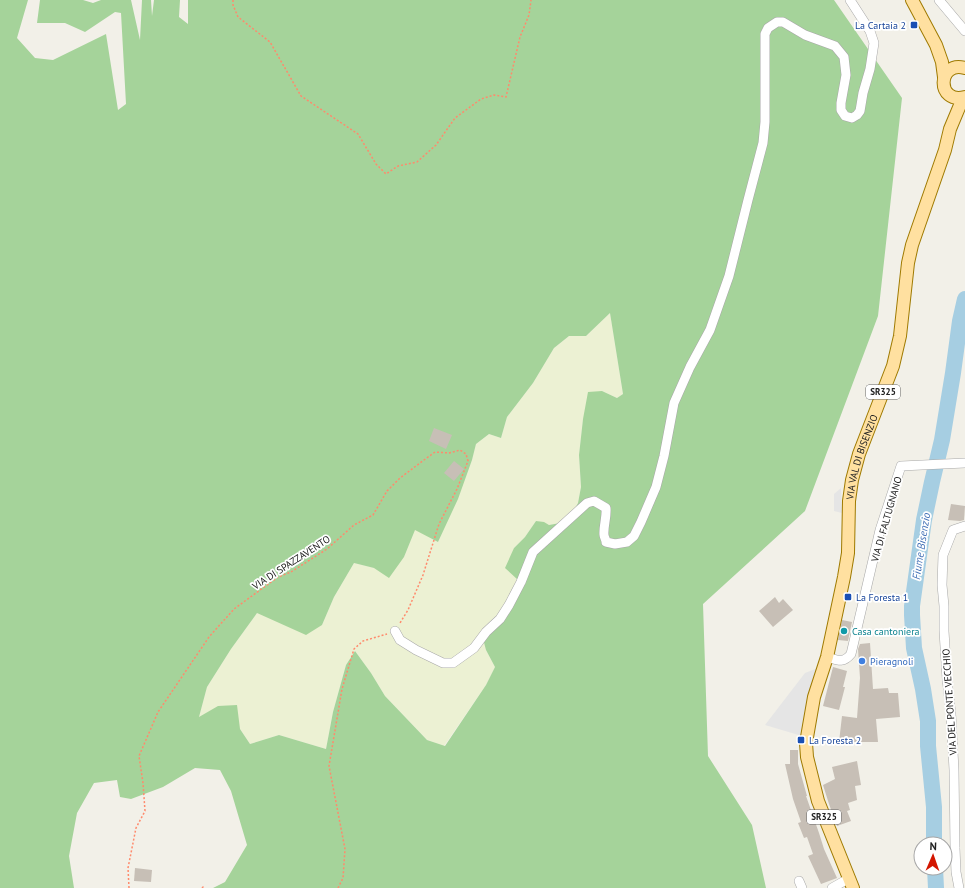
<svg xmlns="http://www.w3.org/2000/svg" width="965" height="888" font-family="'PT Sans',sans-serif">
<rect width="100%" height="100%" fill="#f2f0e8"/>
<polygon fill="#ecf1d3" points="610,313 623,394 617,398 602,391 583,419 579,455 581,487 578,503 571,516 560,523 549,525 536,521 525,537 514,548 518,580 486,650 495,667 486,685 444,746 427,740 385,696 371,673 355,651 346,665 333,712 326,749 279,735 250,744 240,729 199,717 207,687 231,649 257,613 322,625 334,597 354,563 374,568 404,557 415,529 438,542 472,460 476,444 489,434 501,438 507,417 533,383 554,348 569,336 586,336"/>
<path fill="#a5d39a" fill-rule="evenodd" d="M 0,0 L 28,0 L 17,38 L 35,58 L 53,60 L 106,34 L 118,110 L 126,104 L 121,13 L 115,12 L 85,32 L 65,23 L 37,23 L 40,0 L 83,0 L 93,3 L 101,0 L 131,0 L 140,40 L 142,0 L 151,0 L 152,16 L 154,0 L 180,0 L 179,17 L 188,24 L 188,0 L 834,0 L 902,98 L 878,316 L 805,511 L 703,604 L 708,756 L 752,825 L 766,888 L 213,888 L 225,882 L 247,845 L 231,791 L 220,770 L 195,768 L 163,787 L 131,799 L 120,797 L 117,780 L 94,783 L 77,813 L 69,856 L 74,888 L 0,888 ZM 610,313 L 623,394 L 617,398 L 602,391 L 588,392 L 583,419 L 579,455 L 581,487 L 578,503 L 571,516 L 560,523 L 549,525 L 544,522 L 536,521 L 525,537 L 514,548 L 505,568 L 518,580 C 508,598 500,621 481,631 L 486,650 L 495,667 L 486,685 L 445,746 L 427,740 L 385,696 L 371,673 L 355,651 L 346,665 L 333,712 L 326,749 L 279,735 L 250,744 L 240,729 L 237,705 L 218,706 L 199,717 L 207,687 L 231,649 L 257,613 L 306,635 L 322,625 L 334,597 L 354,563 L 374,568 L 389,578 L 404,557 L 415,530 L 438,542 L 458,499 L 472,460 L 476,444 L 489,434 L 501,438 L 507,417 L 533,383 L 554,348 L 569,336 L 586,336 Z"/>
<g fill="#e5e5e5">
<polygon points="841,488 842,513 834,511 834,494"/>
<polygon points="818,668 802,736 765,725 805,673"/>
</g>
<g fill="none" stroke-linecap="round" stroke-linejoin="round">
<g stroke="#a6cee2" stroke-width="16">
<polyline points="934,844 934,807 928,746 928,721 923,689 914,648 912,615 912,606 924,520 932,482 942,440 953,373 960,321 965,299"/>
<polyline points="935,868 936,888"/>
</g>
</g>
<g fill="#c7bfb6">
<polygon points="434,428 452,435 446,449 429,441"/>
<polygon points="454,461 464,469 454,481 444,473"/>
<polygon points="951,504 965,506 964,520 960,521 948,520"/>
<polygon points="775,597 779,603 783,599 793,610 773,627 759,611"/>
<polygon points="842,620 852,622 848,641 838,640"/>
<polygon points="870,643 873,689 888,688 889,693 898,693 900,717 876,719 878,742 839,742 842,716 857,718 860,678 858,649 860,644"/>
<polygon points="833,667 847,671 843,687 845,687 839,710 823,706"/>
<polygon points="790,750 798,750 798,764 807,796 806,796 819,833 824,849 837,878 821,884 808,856 813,854 807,837 804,838 798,823 801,822 793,799 785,764 790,764"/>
<polygon points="857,761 861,785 855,786 857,800 848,803 850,810 847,811 851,821 837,826 829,804 823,785 835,779 832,767"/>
<polygon points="135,868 152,870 151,882 134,881"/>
</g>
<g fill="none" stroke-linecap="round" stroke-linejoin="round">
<defs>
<g id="minor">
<polyline points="939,0 965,31"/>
<path d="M 395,631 L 400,640 L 416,650 L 443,663 L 453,663 L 474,648 L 486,632 L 500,619 L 509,605 L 521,582 L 533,552 L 587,503 L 594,501 L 606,508 C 607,517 603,527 604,535 C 604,537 606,539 606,542 L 615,544 L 627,542 L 634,536 L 641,522 L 656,487 L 664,456 L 674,403 L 690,367 L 710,330 L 729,276 L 748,200 L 763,143 L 765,122 L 765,34 L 768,28 L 777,22 L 783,22 L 805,35 L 835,46 L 844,57 L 846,75 L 841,103 L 841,110 L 845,116 L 852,118 L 857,115 L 860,111 L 863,93 L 870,69 L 874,43 L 870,31 L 850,0"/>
<path d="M 827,657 C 837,660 843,664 851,654 L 880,530 L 901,466 L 965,463"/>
<polyline points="799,881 802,888"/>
<polyline points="832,888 848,879"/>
<polyline points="959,888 956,872 955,848 954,770 951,714 947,679 944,631 944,606 942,585 943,555 953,530 965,526"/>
</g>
<g id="major">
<polyline points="912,0 936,45 942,62 944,77"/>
<path d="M 965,68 C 937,60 936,105 965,97"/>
<path id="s1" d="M 853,888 L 818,801 L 807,757 L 806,743 L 814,697 L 827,657 L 844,577 L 848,553 L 849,501 L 852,480 L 859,454 L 893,366 L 900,336 L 908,263 L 912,245 L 945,150 L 950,129 L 963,98"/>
</g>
</defs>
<use href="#minor" stroke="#a8a8a8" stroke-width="10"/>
<use href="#major" stroke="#9f7a00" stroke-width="14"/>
<g stroke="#ff8a6c" stroke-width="1.5" stroke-dasharray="2 2" stroke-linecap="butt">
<polyline points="233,0 233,5 238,17 270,42 301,96 358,134 376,164 386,174 398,166 417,162 436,145 455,118 481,99 494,95 506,97 520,37 529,15 531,0"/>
<polyline points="129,888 128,868 136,828 145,811 143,783 139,756 158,712 209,637 234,609 278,577 291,572 327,549 354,525 373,515 387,491 400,478 424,460 435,452 449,453 460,450 466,454 468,461 457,489 439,524 423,575 408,610 400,623"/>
<polyline points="202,888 203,887 204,888"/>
<polyline points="338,888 343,878 345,849 329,766 342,689 354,649 363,641 387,634"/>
</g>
<use href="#minor" stroke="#fff" stroke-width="9"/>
<use href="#major" stroke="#ffe0a0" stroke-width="12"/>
</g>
<g fill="#1a4fb4" stroke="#fff" stroke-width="1.5">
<rect x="910" y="21" width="8" height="8" rx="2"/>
<rect x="844" y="593" width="8" height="8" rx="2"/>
<rect x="797" y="736" width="8" height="8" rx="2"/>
</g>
<circle fill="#0f9aa8" stroke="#fff" stroke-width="1.5" cx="844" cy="631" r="4"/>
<circle fill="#3f7fe0" stroke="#fff" stroke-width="1.5" cx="862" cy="661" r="4"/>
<g text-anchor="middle" stroke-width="3.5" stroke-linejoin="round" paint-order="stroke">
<g fill="#fff" stroke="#646464" stroke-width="1">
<rect x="866" y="385" width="34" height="14" rx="3"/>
<rect x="807" y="810" width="34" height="14" rx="3"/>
</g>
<g font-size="9" font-weight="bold" fill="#212121">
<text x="883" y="395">SR325</text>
<text x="824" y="820">SR325</text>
</g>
<g font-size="10" fill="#164399" stroke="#fff" text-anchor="start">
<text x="906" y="29" text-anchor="end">La Cartaia 2</text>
<text x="856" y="601">La Foresta 1</text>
<text x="809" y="744">La Foresta 2</text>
</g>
<g font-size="10" fill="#212121" stroke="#fff">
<text dy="4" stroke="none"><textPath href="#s1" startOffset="446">VIA VAL DI BISENZIO</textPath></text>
<text transform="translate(886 519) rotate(-74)" y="4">VIA DI FALTUGNANO</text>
<text transform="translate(291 562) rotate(-33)" y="4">VIA DI SPAZZAVENTO</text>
<text transform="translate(949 702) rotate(-94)" y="4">VIA DEL PONTE VECCHIO</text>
</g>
<g font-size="10" fill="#0d838f" stroke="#fff" text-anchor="start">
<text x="852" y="635">Casa cantoniera</text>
</g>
<g font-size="10" fill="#366cbe" stroke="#fff" text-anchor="start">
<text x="870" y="665">Pieragnoli</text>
</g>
<g font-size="11" font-style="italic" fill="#4774b8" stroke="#fff">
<text transform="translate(921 546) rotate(-81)" y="4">Fiume Bisenzio</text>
</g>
</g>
<g transform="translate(933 856) rotate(2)"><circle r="19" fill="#ffffff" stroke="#a6a6a6"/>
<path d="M0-3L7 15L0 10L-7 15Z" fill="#d31600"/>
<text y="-6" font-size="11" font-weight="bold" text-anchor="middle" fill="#212121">N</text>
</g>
</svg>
